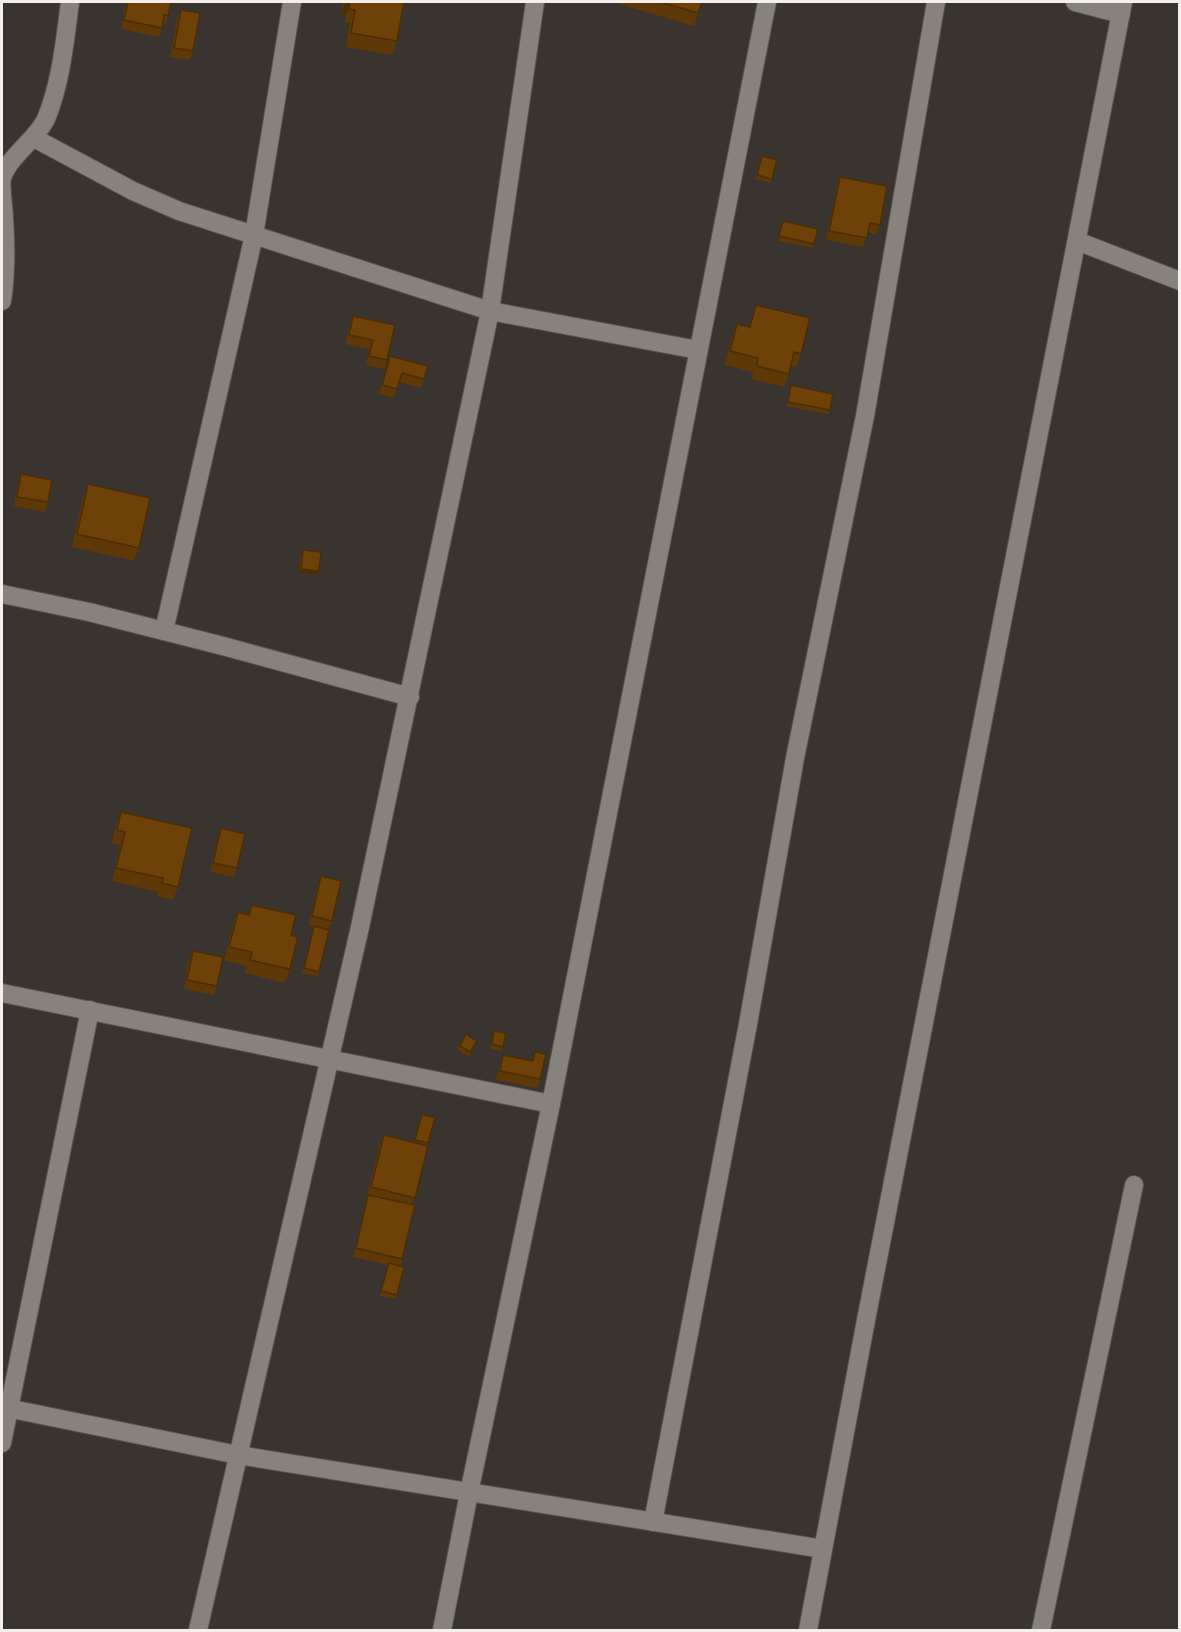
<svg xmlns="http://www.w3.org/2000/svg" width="1181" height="1632" font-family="Lato,sans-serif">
<rect width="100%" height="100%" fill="#39342f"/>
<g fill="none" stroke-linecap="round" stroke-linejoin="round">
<defs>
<g id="street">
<polyline points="1075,2 1121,14"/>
<polyline points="34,138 133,191 179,211 490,311 698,350"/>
<polyline points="1077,241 1180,281"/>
<path d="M 2,301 C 6,274 6,246 4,219 C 4,209 0,186 2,178 C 9,156 36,140 46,119 C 61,83 65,40 70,2"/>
<polyline points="2,594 89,612 223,646 410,697"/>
<polyline points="164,631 254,235 292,2"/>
<polyline points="2,993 551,1104"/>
<polyline points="2,1407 238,1455 823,1549"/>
<polyline points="2,1443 90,1010"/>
<polyline points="653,1522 748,1024 795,758 865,416 936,2"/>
<polyline points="442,1630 469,1493 551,1104 767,2"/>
<polyline points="808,1630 866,1320 1123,2"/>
<polyline points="1041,1630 1134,1185"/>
</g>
<polyline id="secondary" points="198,1630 360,927 490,311 535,2"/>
</defs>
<use href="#street" stroke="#57524e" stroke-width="20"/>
<use href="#secondary" stroke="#57524e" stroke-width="20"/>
<use href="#street" stroke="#88827d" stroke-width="18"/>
<use href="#secondary" stroke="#88827d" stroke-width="18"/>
</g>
<g fill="#5e3806">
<polygon points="126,2 171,2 168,16 165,25 163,24 159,37 121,29"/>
<polygon points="343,2 404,2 397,41 392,55 346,47 350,23 345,22 346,15 341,14"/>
<polygon points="620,2 702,2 694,26 619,4"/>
<polygon points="181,10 193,51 190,60 170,57 177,19"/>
<polygon points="762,156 772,179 770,183 755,179"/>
<polygon points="840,177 880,225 876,234 868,232 863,247 826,240 837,186"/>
<polygon points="783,221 814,244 813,248 778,241"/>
<polygon points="756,305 801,354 796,367 791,366 784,387 752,379 753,372 725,365 732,337 737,324 749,327"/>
<polygon points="353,316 395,325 387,360 384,369 366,365 369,349 345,344 350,325"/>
<polygon points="390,356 424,379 421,388 399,382 394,398 379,394"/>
<polygon points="791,385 830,410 828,414 786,406"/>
<polygon points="21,474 48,502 45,512 14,506 18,483"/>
<polygon points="88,484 139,548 134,561 72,547 83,498"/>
<polygon points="303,550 319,571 317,575 299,573 301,555"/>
<polygon points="121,812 178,887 173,900 157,896 158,892 112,881 120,845 112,843 116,825"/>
<polygon points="221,828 237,868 234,877 210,872 218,837"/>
<polygon points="321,876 332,921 329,929 318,976 302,973 314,926 309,925 318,885"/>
<polygon points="252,905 291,935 290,969 285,983 245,973 247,966 224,960 233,925 238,912 248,915"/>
<polygon points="193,951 217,986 214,995 184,989 189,960"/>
<polygon points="494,1031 503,1047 502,1051 490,1049"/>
<polygon points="477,1041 469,1057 458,1050 460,1046"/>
<polygon points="535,1052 540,1079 537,1088 496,1080 500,1064 503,1055 531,1061"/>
<polygon points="422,1114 435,1118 412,1204 402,1259 400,1266 397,1295 395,1299 380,1296 388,1265 353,1257 365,1204 380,1144 384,1135 414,1142"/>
</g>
<g fill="#4c2e05">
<polygon points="345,2 350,2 346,15 341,14"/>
<polygon points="301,569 319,571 317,575 299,573"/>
</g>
<g fill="#6d4107" stroke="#4c2e05" stroke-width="1.5">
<polygon points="128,2 171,2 168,16 164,15 162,28 124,20"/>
<polygon points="348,2 404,2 397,41 351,33 355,10 349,9 350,2"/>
<polygon points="660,2 702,2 698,13"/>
<polygon points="181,10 200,13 193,51 174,48"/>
<polygon points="762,156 777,160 772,179 757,175"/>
<polygon points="840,177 887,186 880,225 870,223 867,238 829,231"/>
<polygon points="783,221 818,229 814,244 779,236"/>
<polygon points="756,305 810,318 801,354 794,352 789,374 757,366 758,358 730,351 737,324 750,327"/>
<polygon points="353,316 395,325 387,360 369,356 373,340 349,335"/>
<polygon points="390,356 428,366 424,379 402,373 397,389 382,385"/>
<polygon points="791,385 833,394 830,410 788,402"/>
<polygon points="21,474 52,480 48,502 17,497"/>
<polygon points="88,484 150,498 139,548 77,534"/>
<polygon points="303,550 321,552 319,571 301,569"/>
<polygon points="121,812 192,828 178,887 162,883 163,878 116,868 125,832 117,830"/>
<polygon points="221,828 245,834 237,868 213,863"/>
<polygon points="321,876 341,881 332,921 312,916"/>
<polygon points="252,905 296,915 291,935 298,937 290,969 250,960 252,952 229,947 238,912 249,915"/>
<polygon points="314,926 329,930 319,972 304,968"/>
<polygon points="193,951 223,957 217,986 187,980"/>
<polygon points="494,1031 506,1033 503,1047 492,1044"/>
<polygon points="466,1034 477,1041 470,1052 460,1046"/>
<polygon points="535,1052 546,1054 540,1079 500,1071 503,1055 533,1061"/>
<polygon points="422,1114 435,1118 428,1143 415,1140"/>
<polygon points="384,1135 428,1146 415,1198 371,1187"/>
<polygon points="368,1195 415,1205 402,1259 356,1248"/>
<polygon points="389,1263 404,1267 397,1295 381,1291"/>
</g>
<rect width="1181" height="1632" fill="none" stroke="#f2efec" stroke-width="6"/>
</svg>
